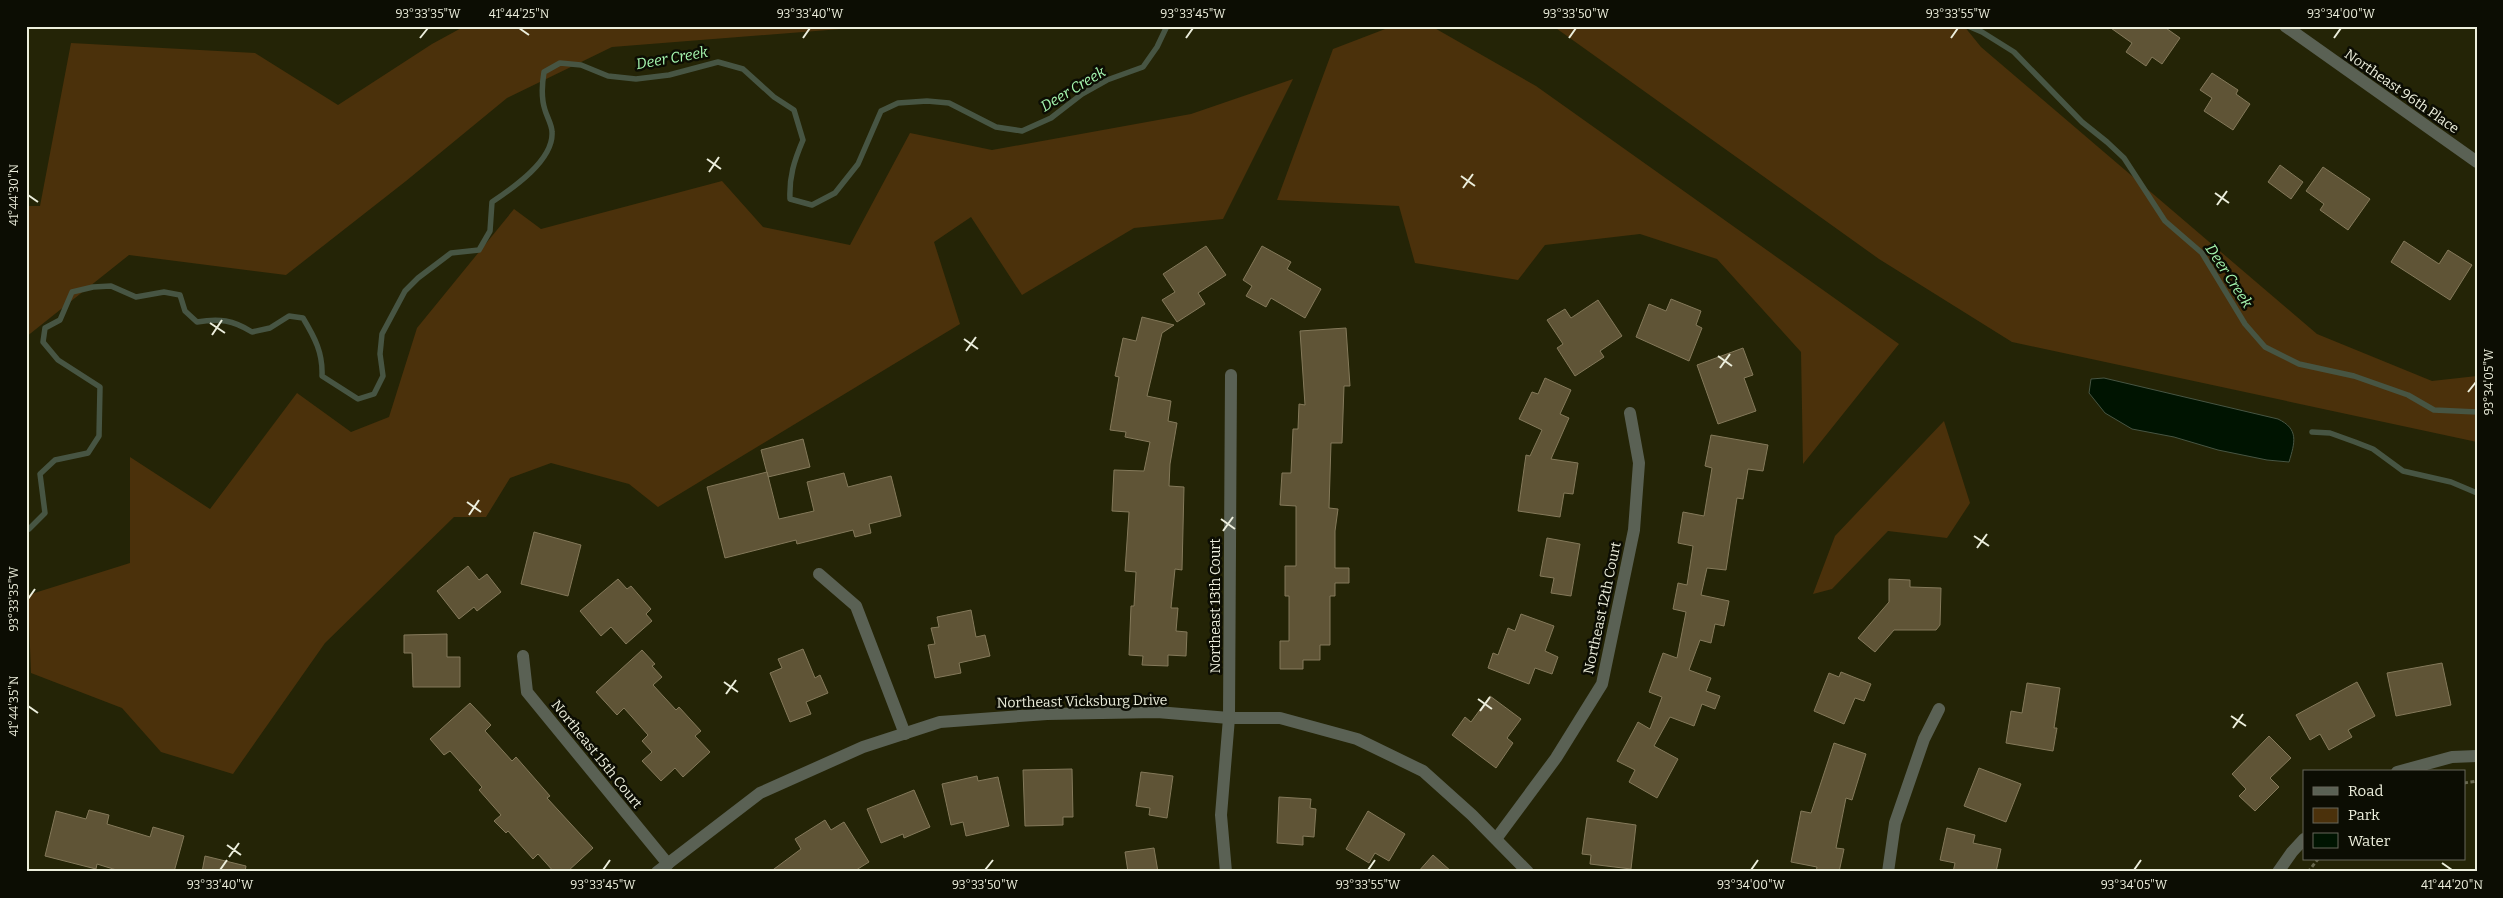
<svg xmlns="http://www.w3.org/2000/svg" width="2503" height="898" font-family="Bitter,serif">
<rect width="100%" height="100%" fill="#242406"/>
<g fill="#4b310b">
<polygon points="465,26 879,26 612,47 507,98 406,181 286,275 129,255 26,337 26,206 40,206 71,43 255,53 338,105 432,44"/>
<polygon points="1393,26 1431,26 1536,86 1899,344 1803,464 1801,352 1717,259 1640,234 1545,245 1518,280 1415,263 1399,206 1277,200 1333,49"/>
<polygon points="1553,26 1964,26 1981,47 2317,334 2432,381 2477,376 2477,442 2012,342 1879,259"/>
<polygon points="1293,79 1223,219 1134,228 1022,295 971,217 934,242 960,324 658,507 629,484 551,463 510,478 486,517 454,517 325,643 233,774 161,752 122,708 31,673 28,595 130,563 130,457 210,509 297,393 351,432 389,417 417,328 514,209 541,229 722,181 763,227 850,245 910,133 992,150 1191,114"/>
<polygon points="1944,421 1970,503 1947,538 1888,531 1832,589 1813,594 1835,536"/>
</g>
<path fill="#001401" stroke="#475543" d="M 2104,378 L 2278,419 C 2299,429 2295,442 2289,462 L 2267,460 L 2218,450 L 2174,437 L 2132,429 L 2105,413 L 2089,393 L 2091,379 Z"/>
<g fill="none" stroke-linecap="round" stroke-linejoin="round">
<g stroke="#475543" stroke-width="5.5">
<polyline points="1968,26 1982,32 2014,52 2082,122 2107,142 2124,158 2165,221 2202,253 2245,324 2265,347 2299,364 2354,376 2408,395 2434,410 2477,412"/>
<polyline points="2312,432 2330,433 2355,442 2373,449 2403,471 2451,482 2477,493"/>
<path d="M 29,529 L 45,513 L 40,474 L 55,460 L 88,453 L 99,436 L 100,387 L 58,360 L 43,342 L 45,328 L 60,320 L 72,292 L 93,287 L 111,286 L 136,297 L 164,292 L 180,295 L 185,311 L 197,322 C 219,318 233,320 252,332 L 270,328 L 289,316 L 303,318 C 315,338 323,353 322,376 L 358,399 L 374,394 L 383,376 L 380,354 L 382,334 L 405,291 L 418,278 L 451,253 L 479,250 L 490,231 L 492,202 C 513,188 554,160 552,132 C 552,125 547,117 545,110 C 541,98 542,84 544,72 L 560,63 L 581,65 L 608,76 L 636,79 L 669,75 L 718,62 L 743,69 L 774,97 L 794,110 L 803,140 C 794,161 789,177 790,199 L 812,205 L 835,193 L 858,164 L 881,111 L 898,103 L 927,101 L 949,103 L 996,127 L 1022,131 L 1051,118 L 1082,94 L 1107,80 L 1143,67 L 1157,47 L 1167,26"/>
</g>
</g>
<g fill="#5f5436" stroke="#84795a">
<polygon points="2108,26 2163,26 2180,38 2162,64 2152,57 2146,66 2126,52 2132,43"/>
<polygon points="2212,73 2238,90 2236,94 2250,104 2233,130 2204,111 2212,98 2200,90"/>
<polygon points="2280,165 2303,182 2291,199 2268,182"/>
<polygon points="2323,167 2370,199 2348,230 2320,210 2324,204 2306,191"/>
<polygon points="2404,241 2439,264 2448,250 2472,265 2450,300 2391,262"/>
<polygon points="1206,246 1226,275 1198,293 1205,304 1177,322 1162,300 1175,292 1163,274"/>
<polygon points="1262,246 1291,262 1287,269 1321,289 1305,318 1271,298 1266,307 1246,296 1252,286 1243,280"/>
<polygon points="1671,299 1701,311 1696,325 1702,328 1689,361 1636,337 1649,304 1666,311"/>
<polygon points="1598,300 1622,336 1600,351 1604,357 1575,376 1557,348 1563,344 1547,320 1565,309 1571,318"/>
<polygon points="1142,317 1174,325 1162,333 1147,396 1171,401 1168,421 1177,423 1170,464 1169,486 1184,487 1182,570 1175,569 1171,608 1178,608 1176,631 1187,632 1186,656 1168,655 1168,666 1142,665 1143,656 1129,655 1131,606 1134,606 1136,572 1125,571 1129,512 1112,511 1114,470 1144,471 1150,442 1125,437 1126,432 1110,430 1119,377 1115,376 1123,338 1136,341"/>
<polygon points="1346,328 1350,386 1344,386 1342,443 1331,443 1329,508 1338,509 1335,531 1335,568 1349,568 1349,583 1335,583 1335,596 1330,596 1330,645 1320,645 1320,660 1303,660 1303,669 1280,669 1280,641 1289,641 1289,596 1285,596 1285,566 1296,566 1296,506 1280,505 1282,473 1291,473 1293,429 1298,429 1299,404 1305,405 1300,331"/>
<polygon points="1743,348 1753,375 1744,378 1756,411 1718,424 1697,365"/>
<polygon points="1545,378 1571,390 1560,414 1569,418 1551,459 1578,463 1573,494 1564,493 1560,517 1518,511 1526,455 1530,456 1542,430 1519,419 1532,392 1538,394"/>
<polygon points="1711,435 1768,445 1763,471 1748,469 1743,499 1737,498 1726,570 1707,568 1701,595 1729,601 1724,626 1715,624 1711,643 1700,640 1689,670 1711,678 1706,691 1720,696 1715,709 1702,704 1694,726 1670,717 1654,746 1678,759 1657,798 1629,782 1635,770 1617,761 1638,722 1650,729 1662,697 1649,692 1663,653 1677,658 1686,612 1673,609 1678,583 1687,585 1693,546 1678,543 1683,512 1704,516 1712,468 1705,466"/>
<polygon points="803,439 810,467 768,477 761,450"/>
<polygon points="767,472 779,519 814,511 807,482 844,473 848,487 891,476 901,516 869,524 871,533 855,537 853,530 797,544 796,540 725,558 707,487"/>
<polygon points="534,532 581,545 568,596 521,584"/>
<polygon points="1547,538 1580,544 1571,596 1551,593 1554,578 1540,576"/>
<polygon points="468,566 479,580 487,574 501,592 477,611 474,607 459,619 437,591"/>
<polygon points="618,579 627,589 631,586 651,609 646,614 652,621 626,644 611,627 601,636 580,611"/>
<polygon points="1889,579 1910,580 1910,587 1941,588 1940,625 1936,630 1894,630 1875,652 1858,638 1889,602"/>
<polygon points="971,610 976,637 985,635 990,656 959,663 961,673 935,678 928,645 935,644 931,628 939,627 937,617"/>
<polygon points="1521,614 1554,626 1545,651 1558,657 1552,674 1535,668 1529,684 1488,668 1493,653 1498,655 1508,628 1515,631"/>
<polygon points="447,634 447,657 460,657 460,687 413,687 412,653 404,653 404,635"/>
<polygon points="803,649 815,678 820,675 828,693 806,702 811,714 790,722 770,673 782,668 778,659"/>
<polygon points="642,650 655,664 652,666 662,677 653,685 676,710 679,707 701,731 695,736 710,752 683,777 675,768 661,781 642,761 652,752 642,741 648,735 624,708 617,715 596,692"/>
<polygon points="2442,663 2451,705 2396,716 2387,673"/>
<polygon points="1841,672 1871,684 1864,701 1855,698 1844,724 1814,711 1829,673 1839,677"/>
<polygon points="2357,682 2375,716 2348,730 2352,737 2329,750 2320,734 2310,740 2296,715"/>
<polygon points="2027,683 2060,688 2054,728 2057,728 2053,751 2006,743 2011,711 2022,713"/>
<polygon points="1490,696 1521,719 1507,738 1513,743 1496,768 1452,735 1465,717 1471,722"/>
<polygon points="470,703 491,725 485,731 512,761 516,757 550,796 547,798 593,848 567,872 554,872 538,854 533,859 508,831 506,833 494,821 501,815 479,790 482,787 450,751 444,755 430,739"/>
<polygon points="2269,736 2291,758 2270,778 2279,787 2255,811 2239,796 2246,789 2232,774"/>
<polygon points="1834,743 1866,754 1852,800 1846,798 1836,848 1844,849 1839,872 1816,872 1817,867 1791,862 1801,811 1811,813"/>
<polygon points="1979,768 2021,784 2006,822 1964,806"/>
<polygon points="1072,769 1073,817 1063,817 1063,825 1025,826 1023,770"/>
<polygon points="1141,772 1173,776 1167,818 1149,815 1150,808 1136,806"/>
<polygon points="977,776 978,781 998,777 1009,826 966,836 963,822 951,825 942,784"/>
<polygon points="914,790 930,827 904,838 903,834 881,843 867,809"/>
<polygon points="1279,797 1311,799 1310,808 1316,809 1314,837 1303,836 1303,845 1277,843"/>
<polygon points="89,810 109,815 107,824 150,837 153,827 184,836 174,872 123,872 97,864 96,869 45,856 56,811 86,819"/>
<polygon points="1368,811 1405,834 1389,861 1375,853 1369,863 1346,849"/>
<polygon points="1587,818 1636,825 1631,869 1590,864 1591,855 1582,854"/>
<polygon points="825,820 831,830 844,822 869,862 853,872 770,872 801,849 795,839"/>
<polygon points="1947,828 1975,835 1973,843 2001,849 1996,872 1953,872 1955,863 1940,860"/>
<polygon points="1154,848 1158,872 1128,872 1125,852"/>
<polygon points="1433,855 1452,872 1418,872"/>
<polygon points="205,856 246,866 245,872 202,872"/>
</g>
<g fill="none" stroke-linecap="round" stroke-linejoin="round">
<g stroke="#68684e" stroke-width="3" stroke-dasharray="4 2.5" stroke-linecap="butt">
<polyline points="2464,783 2477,781"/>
<polyline points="2308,872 2318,859"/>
</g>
<g stroke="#5a6154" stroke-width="12">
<polyline points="2285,26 2477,162"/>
<polyline points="819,574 856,606 905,734"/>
<polyline points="523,656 527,692 668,864"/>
<polyline points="2397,772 2452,757 2477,756"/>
<polyline points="1496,839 1556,758 1602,684 1634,530 1639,463 1630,413"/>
<polyline points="657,872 760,793 863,747 940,722 1047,714 1157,712 1229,718 1280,718 1357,739 1423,771 1472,815 1528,872"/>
<polyline points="1226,872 1221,815 1229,718 1231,375"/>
<polyline points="1888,872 1895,823 1924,739 1939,709"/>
<polyline points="2278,872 2292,852 2304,839"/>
</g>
</g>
<path fill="none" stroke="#eceedc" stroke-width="2" d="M 519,28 L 529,35M 420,38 L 428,28M 803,38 L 810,28M 1186,38 L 1193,28M 1569,38 L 1576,28M 1951,38 L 1958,28M 2334,38 L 2341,28M 707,159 L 721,169M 709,172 L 719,157M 1461,176 L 1475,186M 1463,188 L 1473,174M 2215,193 L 2229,203M 28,195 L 38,202M 2217,205 L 2227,191M 210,323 L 225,333M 212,335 L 222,320M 964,339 L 978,349M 966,351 L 976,337M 1718,356 L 1732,366M 1720,368 L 1730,354M 2468,392 L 2476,382M 467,502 L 481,512M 469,515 L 479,500M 1221,519 L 1235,529M 1223,531 L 1233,517M 1974,536 L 1989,546M 1977,548 L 1987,534M 28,599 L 35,589M 724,682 L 738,692M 726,694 L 736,680M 1478,699 L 1492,709M 28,706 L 38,713M 1480,711 L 1490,697M 2231,716 L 2246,726M 2233,728 L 2243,714M 227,845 L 241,855M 229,857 L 239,843M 2442,863 L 2452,870M 220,870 L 227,860M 603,870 L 610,860M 985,870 L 993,860M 1368,870 L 1375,860M 1751,870 L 1758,860M 2134,870 L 2141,860"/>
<g text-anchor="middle" stroke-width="5" stroke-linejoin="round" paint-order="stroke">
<g font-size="14" fill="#eceedc" stroke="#0c0d03">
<text transform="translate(2402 91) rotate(35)" y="5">Northeast 96th Place</text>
<text transform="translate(1215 606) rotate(-90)" y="5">Northeast 13th Court</text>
<text transform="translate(1602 608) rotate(-78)" y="5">Northeast 12th Court</text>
<text transform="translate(1082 701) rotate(-1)" y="5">Northeast Vicksburg Drive</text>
<text transform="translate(597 754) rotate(51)" y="5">Northeast 15th Court</text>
</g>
<g font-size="15" font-style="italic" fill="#a7f9b1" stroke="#0c0d03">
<text transform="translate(672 58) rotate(-10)" y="5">Deer Creek</text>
<text transform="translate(1073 89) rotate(-31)" y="5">Deer Creek</text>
<text transform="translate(2229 276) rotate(57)" y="5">Deer Creek</text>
</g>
</g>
<rect width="2503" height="898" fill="none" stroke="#0c0d03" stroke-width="55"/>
<rect x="2303" y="770" width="162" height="90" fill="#0c0d03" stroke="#66675a"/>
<rect x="2313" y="787" width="25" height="8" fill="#5a6154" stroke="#66675a"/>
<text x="2348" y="796" font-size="15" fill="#eceedc">Road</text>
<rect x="2313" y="808" width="25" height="15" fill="#4b310b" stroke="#66675a"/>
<text x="2348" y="820" font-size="15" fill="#eceedc">Park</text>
<rect x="2313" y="833" width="25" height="15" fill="#001401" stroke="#66675a"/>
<text x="2348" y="846" font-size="15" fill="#eceedc">Water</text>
<rect x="28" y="28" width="2448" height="842" fill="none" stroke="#eceedc" stroke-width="2"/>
<g font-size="12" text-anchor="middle" fill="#eceedc">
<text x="428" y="18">93°33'35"W</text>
<text x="519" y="18">41°44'25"N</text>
<text x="810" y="18">93°33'40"W</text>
<text x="1193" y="18">93°33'45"W</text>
<text x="1576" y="18">93°33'50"W</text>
<text x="1958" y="18">93°33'55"W</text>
<text x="2341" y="18">93°34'00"W</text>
<text transform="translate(14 195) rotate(-90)" y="4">41°44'30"N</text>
<text transform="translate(2489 382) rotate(-90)" y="4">93°34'05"W</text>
<text transform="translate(14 599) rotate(-90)" y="4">93°33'35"W</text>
<text transform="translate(14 706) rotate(-90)" y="4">41°44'35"N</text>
<text x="220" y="889">93°33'40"W</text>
<text x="603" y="889">93°33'45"W</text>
<text x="985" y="889">93°33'50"W</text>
<text x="1368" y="889">93°33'55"W</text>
<text x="1751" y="889">93°34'00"W</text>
<text x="2134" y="889">93°34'05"W</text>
<text x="2452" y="889">41°44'20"N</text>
</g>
</svg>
